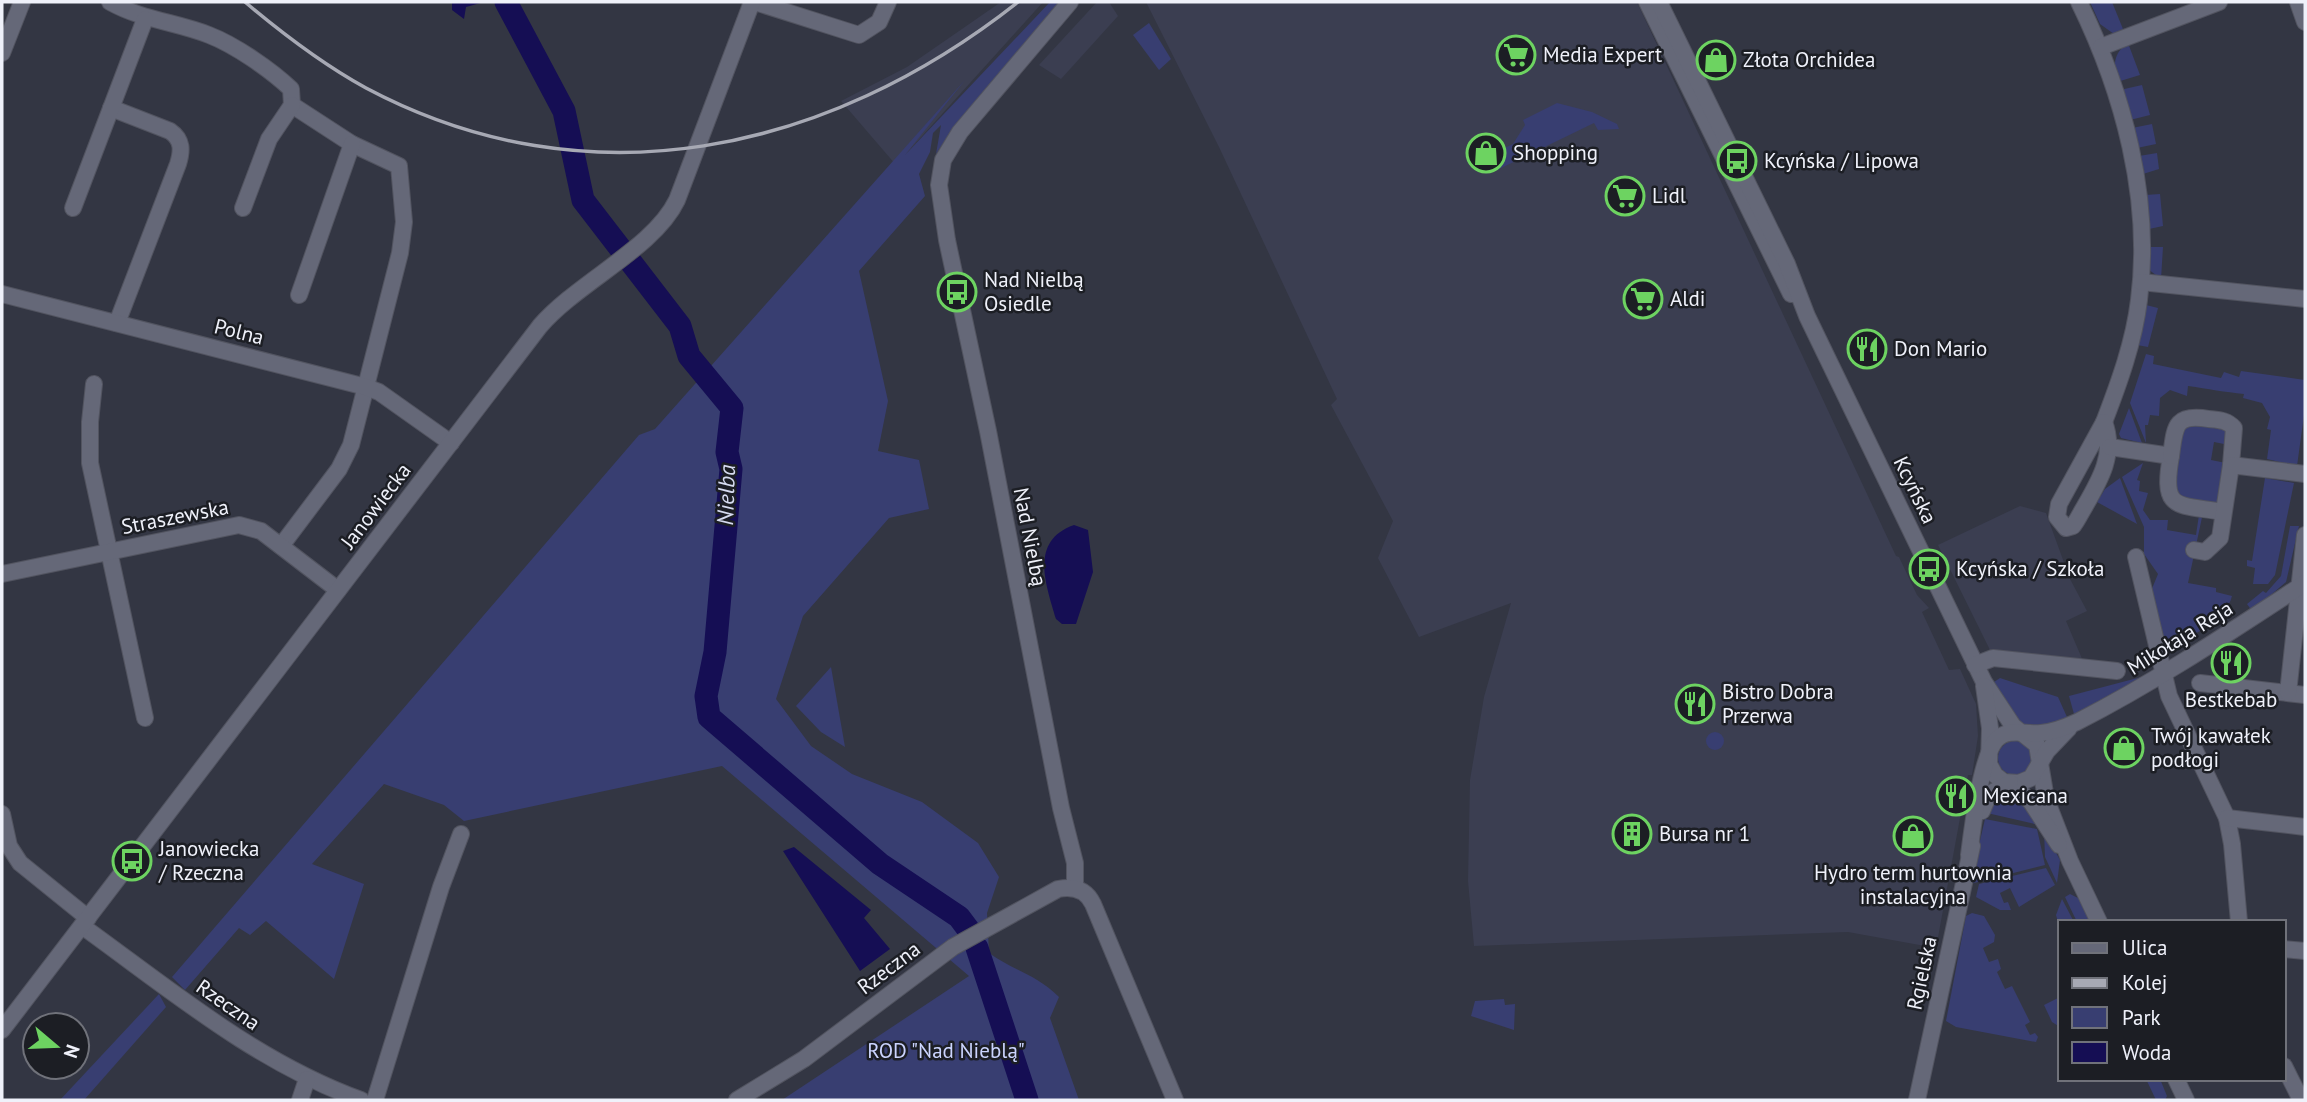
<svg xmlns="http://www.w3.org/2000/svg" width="2307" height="1102" font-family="'PT Sans',sans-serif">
<rect width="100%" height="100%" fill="#333643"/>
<g fill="#3b3e51">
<polygon points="1001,2 1043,2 896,165 841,101 907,67"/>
<polygon points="1097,2 1109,2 1118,16 1061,79 1039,65"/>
<polygon points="1146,2 1637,2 1896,556 1899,557 1917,595 1929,608 1922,612 1949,670 1960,669 1976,704 1978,736 1972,775 1968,775 1936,948 1848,932 1474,946 1468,881 1470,780 1484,697 1511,603 1419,637 1378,558 1393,521 1331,405 1337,399 1219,147"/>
<polygon points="2020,506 2046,513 2070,579 2087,611 2066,621 2083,661 1990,650 1938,545"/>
</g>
<g fill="#383e71">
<path d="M 1050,2 L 1063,2 L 947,137 L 936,154 L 941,125 L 933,133 L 930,152 L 919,174 L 925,196 L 859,271 L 888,401 L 878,451 L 919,460 L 929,509 L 889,518 L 803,616 L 776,699 L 811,746 L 852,774 L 922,802 L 978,843 L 999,877 L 987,913 L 989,953 C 1014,971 1036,974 1059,997 L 1050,1018 L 1079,1100 L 782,1100 L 969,976 L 722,766 L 464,821 L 444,805 L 384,784 L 312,864 L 364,884 L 334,979 L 266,921 L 250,935 L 239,928 L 185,990 L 172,977 L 639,435 L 655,429 L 965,80 L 905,155 Z"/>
<polygon points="2090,2 2112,2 2123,29 2114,34 2100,24"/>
<polygon points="1149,23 1171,59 1159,70 1133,35"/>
<path d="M 2128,43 L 2140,75 L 2117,82 C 2113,66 2113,53 2128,43 Z"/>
<polygon points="2142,85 2150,115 2130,120 2120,90"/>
<polygon points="1557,103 1592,112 1617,124 1619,129 1598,130 1594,123 1497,170 1490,155 1513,144 1525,125 1523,120"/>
<polygon points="2152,124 2156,144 2137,148 2132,128"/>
<polygon points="2157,153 2159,169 2143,174 2139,156"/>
<polygon points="2160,194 2163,226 2149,229 2145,195"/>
<polygon points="2150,247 2163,247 2161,279 2148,269"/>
<polygon points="2146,305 2158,308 2148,347 2137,345"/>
<path d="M 2146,354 L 2154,356 L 2153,364 L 2221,378 L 2224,372 L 2239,377 L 2241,371 L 2305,380 L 2305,408 L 2297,466 L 2267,459 L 2271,430 L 2267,429 L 2270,417 L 2262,403 L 2243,398 L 2244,394 C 2225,392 2208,389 2188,386 L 2187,396 L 2170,390 L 2160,398 L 2159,416 L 2150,415 L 2148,425 L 2145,425 L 2146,443 L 2130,403 Z"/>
<polygon points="2129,408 2142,443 2121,438 2119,434"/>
<polygon points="2187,424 2227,430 2229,445 2214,442 2211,460 2226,463 2221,497 2215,505 2183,500 2173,489 2182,430"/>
<path d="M 2143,463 L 2137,480 L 2140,481 L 2139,491 L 2148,493 L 2143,510 L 2150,520 L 2168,520 L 2167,530 L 2196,535 L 2200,508 L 2204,508 L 2188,583 L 2216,588 L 2216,592 L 2232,596 C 2226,621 2187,641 2163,645 L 2151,591 L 2158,574 L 2144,554 L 2144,527 L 2122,477 Z"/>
<polygon points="2120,478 2137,524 2097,502 2105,489"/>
<polygon points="2265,478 2294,483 2275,575 2268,584 2253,584 2255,568 2247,566 2247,560 2252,561"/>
<polygon points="2290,526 2299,526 2286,582 2252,611 2247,604 2263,591 2266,593 2281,576"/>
<polygon points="831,667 845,747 821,732 796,706"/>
<polygon points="2149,675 2074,714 2069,696"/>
<polygon points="2000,678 2058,697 2067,717 2055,724 2026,728 2009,714 1994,682"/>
<circle cx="1715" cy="741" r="9"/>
<circle cx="2015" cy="758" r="17"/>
<polygon points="2012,791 2039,825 1987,813 1993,798"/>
<polygon points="1985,819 2037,829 2045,865 1970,884"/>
<polygon points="2044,831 2060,860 2057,883 2045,857"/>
<polygon points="2046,868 2055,885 2019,907 2010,888 2000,893 2004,903 2008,902 2011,910 2000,910 1976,897 1979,884"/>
<polygon points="2070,894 2080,899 2091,922 2077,922 2065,897"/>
<polygon points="2062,899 2074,922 2060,922 2060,929 2056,915"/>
<polygon points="1972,913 1984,916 1995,935 1994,942 1983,948 1989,962 1998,959 2001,969 1997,972 2005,989 2012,986 2030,1022 2025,1025 2030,1035 2035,1033 2038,1037 2036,1042 1956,1027 1946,1021 1966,916"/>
<polygon points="159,994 166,1007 84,1100 60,1100"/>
<polygon points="2060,997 2060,1027 2052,1022 2044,1005"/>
<polygon points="1504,999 1505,1005 1515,1004 1514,1030 1471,1016 1475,1001"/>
<polygon points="2146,1079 2160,1079 2167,1096 2165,1100 2156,1100"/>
</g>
<g fill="#150e54">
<polygon points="452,2 484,2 466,7 464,19 452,10"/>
<path d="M 1074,525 L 1088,530 L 1093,572 L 1076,624 L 1062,624 L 1056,619 C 1046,584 1029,541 1074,525 Z"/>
<polygon points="794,847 871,910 864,918 890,949 860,971 783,851"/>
</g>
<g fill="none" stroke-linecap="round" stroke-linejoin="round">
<g stroke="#150e54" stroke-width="23">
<polyline points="506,2 564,111 583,200 680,326 689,356 732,408 727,452 731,469 715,652 706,696 709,717 880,864 959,917 968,929"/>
<polyline points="977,948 1027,1100"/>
</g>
<defs>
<g id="minor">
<path d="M 110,2 C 142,20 176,22 209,35 C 235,45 271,70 291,89 L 292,105 L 352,144 L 399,166 L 404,222 L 400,253 L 351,445 L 339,469 L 281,546"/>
<polyline points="755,2 859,35 879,22 888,2"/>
<polyline points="1070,2 960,132 943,160 939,185 947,240 988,431 1061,808 1075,863 1075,888"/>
<polyline points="1647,2 1791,294"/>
<polyline points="1659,2 1787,264 1807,316 1984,682 2013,726 2037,745 2046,799 2070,861 2099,922"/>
<path d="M 2079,2 C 2123,92 2152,198 2139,300 C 2134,342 2119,383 2104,422"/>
<polyline points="2298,2 2305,22"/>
<polyline points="2101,47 2219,2"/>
<polyline points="2,53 22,2"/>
<path d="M 111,108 L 170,131 C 183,140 182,151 178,164 L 117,323"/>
<polyline points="73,208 145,19"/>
<polyline points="243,208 269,139 292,105"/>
<polyline points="2141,282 2305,299"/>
<polyline points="2,294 366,387 379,392 451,443"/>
<polyline points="299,295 352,144"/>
<polyline points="94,384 90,422 90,463 145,718"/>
<path d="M 2104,422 C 2118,458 2094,489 2077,520 L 2073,526 L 2066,528 L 2057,517 L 2059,504 Z"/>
<path d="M 2110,447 L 2171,456 C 2161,512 2177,504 2223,512"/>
<path d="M 2171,456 C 2175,427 2174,413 2209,419 C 2219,420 2227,420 2234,428 L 2231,465"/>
<polyline points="2194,550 2205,552 2220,538 2231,465 2305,474"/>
<polyline points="2136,557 2169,696 2227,818 2232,844 2239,922"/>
<polyline points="2,574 239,525 261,531 338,590"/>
<polyline points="1975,665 1993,658 2117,671"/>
<polyline points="2200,683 2305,695"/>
<polyline points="1984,686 1990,728 1989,764 1995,775 2004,782 2019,783 2031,778 2047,751 2069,728"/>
<polyline points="2288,693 2305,535"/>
<polyline points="2012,784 2031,802 2059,845"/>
<polyline points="1982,811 1989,794 2010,783"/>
<polyline points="2,814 9,846 20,863 88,918"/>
<polyline points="2227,818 2305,827"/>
<path d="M 1969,855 C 1972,831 1981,757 1996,740 C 2008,727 2025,735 2041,733 C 2053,732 2066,727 2077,722 C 2157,681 2230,632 2305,583"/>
<path d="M 82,926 C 171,990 256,1062 361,1100"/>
<polyline points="2284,949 2305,951"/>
<path d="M 2,1030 L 540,326 C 578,282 654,248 677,200 L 752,2"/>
<polyline points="2284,1066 2299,1096"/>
<polyline points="2176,1079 2186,1100"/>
<polyline points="300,1100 307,1079"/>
<polyline points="375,1100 441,887 461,834"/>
<path d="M 737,1100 L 804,1059 L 953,947 L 1058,889 C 1073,886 1086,889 1093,904 L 1175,1100"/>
<polyline points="1917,1100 1972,846"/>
</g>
</defs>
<use href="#minor" stroke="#525460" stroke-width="18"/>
<use href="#minor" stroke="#656878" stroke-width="16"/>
<path stroke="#a7a9b4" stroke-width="3.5" d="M 245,2 C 283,34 322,64 366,88 C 588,206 827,153 1018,2"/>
</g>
<defs>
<symbol id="supermarket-ring" viewBox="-11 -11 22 22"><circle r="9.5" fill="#1c1e24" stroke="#6dd361" stroke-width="1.5"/><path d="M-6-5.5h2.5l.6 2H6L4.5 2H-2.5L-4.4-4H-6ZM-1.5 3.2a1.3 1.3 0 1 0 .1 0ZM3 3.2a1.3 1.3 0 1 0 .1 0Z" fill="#6dd361"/></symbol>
<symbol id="shop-ring" viewBox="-11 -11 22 22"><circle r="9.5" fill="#1c1e24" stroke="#6dd361" stroke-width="1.5"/><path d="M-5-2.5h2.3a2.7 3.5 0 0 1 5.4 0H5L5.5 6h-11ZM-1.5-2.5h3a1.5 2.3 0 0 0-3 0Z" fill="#6dd361"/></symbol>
<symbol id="bus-ring" viewBox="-11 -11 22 22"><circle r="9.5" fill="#1c1e24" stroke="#6dd361" stroke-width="1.5"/><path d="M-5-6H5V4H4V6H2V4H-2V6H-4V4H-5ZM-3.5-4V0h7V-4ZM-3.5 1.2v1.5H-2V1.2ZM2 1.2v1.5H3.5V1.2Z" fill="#6dd361"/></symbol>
<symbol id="restaurant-ring" viewBox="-11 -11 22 22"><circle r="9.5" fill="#1c1e24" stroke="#6dd361" stroke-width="1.5"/><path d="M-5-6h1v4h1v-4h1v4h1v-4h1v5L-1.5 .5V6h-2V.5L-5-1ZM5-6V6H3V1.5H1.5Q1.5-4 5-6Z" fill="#6dd361"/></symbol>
<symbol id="building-ring" viewBox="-11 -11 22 22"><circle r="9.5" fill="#1c1e24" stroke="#6dd361" stroke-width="1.5"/><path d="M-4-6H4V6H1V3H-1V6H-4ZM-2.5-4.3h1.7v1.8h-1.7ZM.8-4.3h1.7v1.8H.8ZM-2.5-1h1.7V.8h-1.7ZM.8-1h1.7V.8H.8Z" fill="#6dd361"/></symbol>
</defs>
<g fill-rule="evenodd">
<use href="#supermarket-ring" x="1494" y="33" width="44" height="44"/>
<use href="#shop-ring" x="1694" y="38" width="44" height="44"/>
<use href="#shop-ring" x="1464" y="131" width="44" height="44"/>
<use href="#bus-ring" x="1715" y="139" width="44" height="44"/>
<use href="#supermarket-ring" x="1603" y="174" width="44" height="44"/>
<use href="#bus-ring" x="935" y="270" width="44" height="44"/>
<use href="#supermarket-ring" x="1621" y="277" width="44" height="44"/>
<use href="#restaurant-ring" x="1845" y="327" width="44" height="44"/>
<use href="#bus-ring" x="1907" y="547" width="44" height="44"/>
<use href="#restaurant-ring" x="2209" y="641" width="44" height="44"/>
<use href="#restaurant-ring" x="1673" y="682" width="44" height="44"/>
<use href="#shop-ring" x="2102" y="726" width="44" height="44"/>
<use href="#restaurant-ring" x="1934" y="774" width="44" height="44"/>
<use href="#building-ring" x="1610" y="812" width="44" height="44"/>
<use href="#shop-ring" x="1891" y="814" width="44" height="44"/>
<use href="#bus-ring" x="110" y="839" width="44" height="44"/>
</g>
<g text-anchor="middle" stroke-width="5" stroke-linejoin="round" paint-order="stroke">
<g font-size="21" fill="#eff1fa" stroke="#1c1e24" text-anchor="start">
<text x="1543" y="62">Media Expert</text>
<text x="1743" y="67">Złota Orchidea</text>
<text x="1513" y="160">Shopping</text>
<text x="1764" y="168">Kcyńska / Lipowa</text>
<text x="1652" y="203">Lidl</text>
<text x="984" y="287">Nad Nielbą<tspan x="984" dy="24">Osiedle</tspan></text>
<text x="1670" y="306">Aldi</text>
<text x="1894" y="356">Don Mario</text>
<text x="1956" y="576">Kcyńska / Szkoła</text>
<text x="1722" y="699">Bistro Dobra<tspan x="1722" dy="24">Przerwa</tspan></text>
<text x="2231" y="707" text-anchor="middle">Bestkebab</text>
<text x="2151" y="743">Twój kawałek<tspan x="2151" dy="24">podłogi</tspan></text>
<text x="1983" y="803">Mexicana</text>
<text x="1659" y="841">Bursa nr 1</text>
<text x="159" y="856">Janowiecka<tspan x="159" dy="24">/ Rzeczna</tspan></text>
<text x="1913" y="880" text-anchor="middle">Hydro term hurtownia<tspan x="1913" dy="24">instalacyjna</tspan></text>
</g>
<g font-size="21" fill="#eff1fa" stroke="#1c1e24">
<text transform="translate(239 332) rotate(14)" y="7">Polna</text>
<text transform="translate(1915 490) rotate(64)" y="7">Kcyńska</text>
<text transform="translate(376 506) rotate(-53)" y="7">Janowiecka</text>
<text transform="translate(175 517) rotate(-11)" y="7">Straszewska</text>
<text transform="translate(1030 537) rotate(79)" y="7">Nad Nielbą</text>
<text transform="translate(2180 638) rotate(-32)" y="7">Mikołaja Reja</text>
<text transform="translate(889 968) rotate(-37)" y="7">Rzeczna</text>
<text transform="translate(1922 973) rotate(-78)" y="7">Rgielska</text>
<text transform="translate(228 1005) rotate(35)" y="7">Rzeczna</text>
</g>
<g font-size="21" fill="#cbd4fe" stroke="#1c1e24">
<text x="946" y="1058">ROD "Nad Nieblą"</text>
</g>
<g font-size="23" font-style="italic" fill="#d6dbf0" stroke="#1c1e24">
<text transform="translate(726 495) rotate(-88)" y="8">Nielba</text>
</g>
</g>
<rect width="2307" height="1102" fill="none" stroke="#eff1fa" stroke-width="7"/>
<rect x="2058" y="920" width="228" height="161" fill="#1c1e24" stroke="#70727a" stroke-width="2"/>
<rect x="2072" y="943" width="35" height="10" fill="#656878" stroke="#70727a" stroke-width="2"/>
<text x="2122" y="955" font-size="21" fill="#eff1fa">Ulica</text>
<rect x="2072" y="978" width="35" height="10" fill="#a7a9b4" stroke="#70727a" stroke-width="2"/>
<text x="2122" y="990" font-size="21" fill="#eff1fa">Kolej</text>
<rect x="2072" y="1007" width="35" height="21" fill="#383e71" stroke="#70727a" stroke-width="2"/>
<text x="2122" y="1025" font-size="21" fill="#eff1fa">Park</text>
<rect x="2072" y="1042" width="35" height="21" fill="#150e54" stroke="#70727a" stroke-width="2"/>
<text x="2122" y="1060" font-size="21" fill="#eff1fa">Woda</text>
<g transform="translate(56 1046) rotate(109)"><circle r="33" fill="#1c1e24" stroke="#70727a" stroke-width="2"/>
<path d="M0-5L12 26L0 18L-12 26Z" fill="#6dd361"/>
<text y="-10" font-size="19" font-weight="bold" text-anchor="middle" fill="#eff1fa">N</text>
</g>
</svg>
